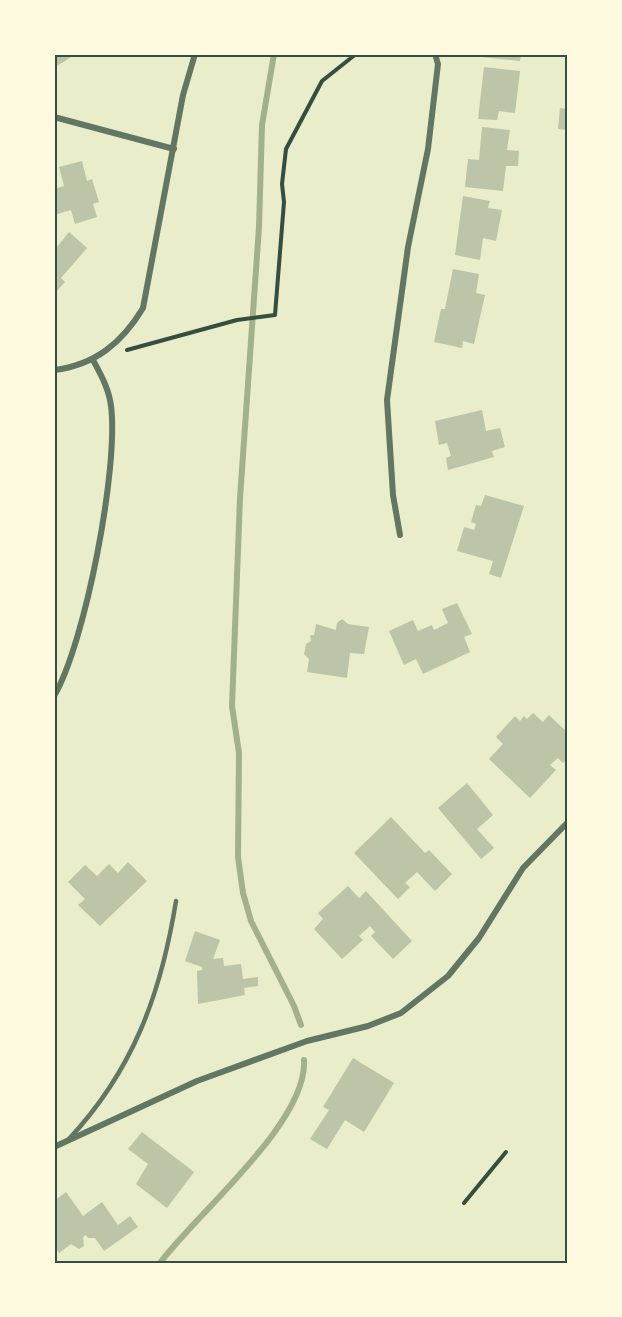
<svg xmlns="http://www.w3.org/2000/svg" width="622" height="1317" font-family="Lato,sans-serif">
<rect width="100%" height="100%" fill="#e9edc9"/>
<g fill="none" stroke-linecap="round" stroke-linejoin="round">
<g stroke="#a3b18a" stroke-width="6">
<polyline points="274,54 262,125 259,227 240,498 232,706 239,753 238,857 243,893 251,921 294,1006 301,1025"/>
<path d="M 160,1263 C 197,1213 308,1122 304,1060"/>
</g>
</g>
<g fill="#bcc5a7">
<polygon points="54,54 69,54 71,57 54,68"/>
<polygon points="481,54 521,54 520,61 481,57"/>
<polygon points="484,67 520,71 515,113 499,111 497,120 478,119"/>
<polygon points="560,108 568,109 568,130 558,129"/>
<polygon points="482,127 510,130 507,150 519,151 518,166 506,166 503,191 465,187 468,159 479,160"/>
<polygon points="82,161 87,181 92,179 99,202 93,204 97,217 75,224 71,210 54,215 54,189 64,186 59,167"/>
<polygon points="463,196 490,201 488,208 502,210 496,241 483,238 480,260 455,255"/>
<polygon points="69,232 87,248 61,278 65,282 56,292 54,246 56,248"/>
<polygon points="453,269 479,274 476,293 485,295 474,344 463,341 462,348 434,342 441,309 445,309"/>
<polygon points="482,410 486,431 500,428 505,447 492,451 494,457 448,470 446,458 451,456 447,443 439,445 435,421"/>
<polygon points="485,495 524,506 501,578 489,574 493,561 457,551 464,527 474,530 476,524 471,522 476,505 481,506"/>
<polygon points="457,603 472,634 464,637 470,652 423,674 416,659 404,665 389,631 413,620 418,631 432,625 434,630 448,623 442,609"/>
<polygon points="342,619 348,624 369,627 364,654 350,653 347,678 307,672 309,659 304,654 306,644 311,641 310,635 314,635 316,624 336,630 337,623"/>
<polygon points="533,713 543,722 549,715 568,733 568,758 563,763 558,758 550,765 556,770 530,798 489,759 503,744 496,737 515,716 520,721 524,716 527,719"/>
<polygon points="467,783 493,815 477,829 494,848 481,859 438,808"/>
<polygon points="391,817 425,853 429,850 452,874 435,891 417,872 405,883 410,887 398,899 354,853"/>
<polygon points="128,862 147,881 100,926 78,905 85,899 68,882 85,865 97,876 109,864 118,873"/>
<polygon points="348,886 359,898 366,891 412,941 393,959 371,936 375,932 370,926 359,936 363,940 342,959 314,929 323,919 318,913"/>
<polygon points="195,931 220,940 213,959 223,958 224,966 241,964 243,979 258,977 258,986 244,988 245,995 198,1004 197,971 202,970 202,967 185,961"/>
<polygon points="353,1058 394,1083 364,1132 345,1120 327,1149 310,1139 329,1110 323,1107"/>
<polygon points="142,1132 194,1172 167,1208 136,1184 148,1164 128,1149"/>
<polygon points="66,1192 83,1216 102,1202 118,1225 130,1216 138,1227 104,1251 95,1238 88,1238 86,1235 83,1237 84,1246 79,1249 71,1244 59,1253 54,1245 54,1214 56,1213 54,1201"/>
</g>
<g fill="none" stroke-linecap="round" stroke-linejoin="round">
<g stroke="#344e41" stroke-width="4">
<polyline points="127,350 237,320 275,315 284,202 282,184 286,149 322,81 356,54"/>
<polyline points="464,1203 506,1152"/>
</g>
<path stroke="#617663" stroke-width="4.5" d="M 68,1140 C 133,1071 161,994 176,901"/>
<g stroke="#617663" stroke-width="6">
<polyline points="54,117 174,149"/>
<path d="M 54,370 C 95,365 122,343 143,308 L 183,95 L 195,54"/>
<polyline points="400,535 393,495 387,400 408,247 428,149 438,64 435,54"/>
<path d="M 54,696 C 85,644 119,467 111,406 C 109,389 101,375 93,360"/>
<polyline points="54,1147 197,1081 307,1041 368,1026 401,1013 448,976 479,938 523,868 568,822"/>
</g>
</g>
<rect width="622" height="1317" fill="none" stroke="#fefae0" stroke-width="111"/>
<rect x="56" y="56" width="510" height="1206" fill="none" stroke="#344e41" stroke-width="2"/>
</svg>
